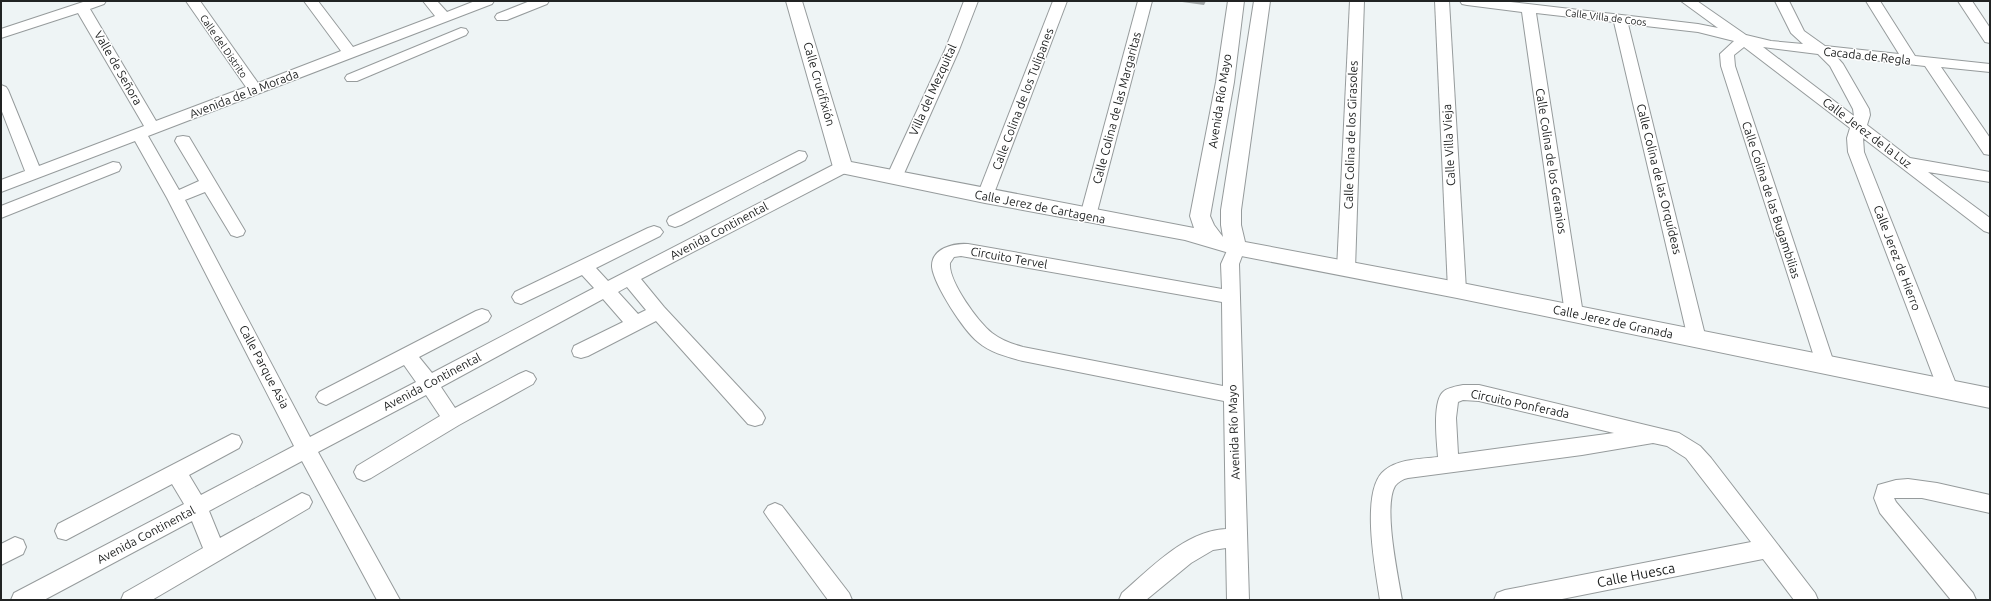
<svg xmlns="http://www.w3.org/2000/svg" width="1991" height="601" font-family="Ubuntu,sans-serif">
<rect width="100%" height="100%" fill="#eef4f5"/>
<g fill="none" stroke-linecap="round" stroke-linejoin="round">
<defs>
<g id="minor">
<path d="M 86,1 L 106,1 L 104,4 L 90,9 L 156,121 L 246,87 L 186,1 L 200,1 L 258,83 L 341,51 L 304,1 L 318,1 L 353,47 L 435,16 L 423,1 L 437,1 L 447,12 L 475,1 L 494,1 L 492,4 L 148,136 L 179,190 L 199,181 L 175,141 L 177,137 L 183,136 L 189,137 L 245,231 L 243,235 L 237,237 L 231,235 L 205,192 L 185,200 L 310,437 L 416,382 L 404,365 L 326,405 L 319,402 L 316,397 L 319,392 L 476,311 L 482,309 L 488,311 L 491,316 L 488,321 L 419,357 L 432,373 L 594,288 L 582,275 L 521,304 L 515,302 L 512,297 L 515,292 L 648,228 L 654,226 L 660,228 L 663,232 L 660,236 L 596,268 L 608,281 L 837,163 L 843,162 L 849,163 L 851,167 L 849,171 L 641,279 L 664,307 L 762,412 L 765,418 L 762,424 L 755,426 L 748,424 L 656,321 L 588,356 L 581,358 L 574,356 L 572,351 L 574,346 L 623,322 L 603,299 L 441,387 L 455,408 L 519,374 L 526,371 L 533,374 L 536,379 L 533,384 L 459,425 L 371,478 L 364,481 L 357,478 L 354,472 L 357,466 L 440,416 L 426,395 L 318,452 L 400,600 L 377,600 L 302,461 L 209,511 L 220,538 L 302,493 L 309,496 L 312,502 L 309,508 L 152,600 L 121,600 L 124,593 L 203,548 L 192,521 L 44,600 L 11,600 L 14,593 L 184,504 L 172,484 L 66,540 L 58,538 L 55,531 L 58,524 L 232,434 L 239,436 L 242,442 L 239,448 L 189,475 L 201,495 L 294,446 L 167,198 L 135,141 L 1,192 L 1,180 L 25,171 L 1,109 L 1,85 L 6,87 L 8,90 L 39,166 L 144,126 L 78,13 L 1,38 L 1,29 ZM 627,287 L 646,310 L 638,314 L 618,292 Z"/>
<polygon points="530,1 549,1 547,4 507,20 497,20 495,17 497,14"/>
<polygon points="964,1 978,1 959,50 902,178 900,182 894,183 888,182 886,178 945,50"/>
<polygon points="1053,1 1067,1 993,196 991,200 985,202 979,200 977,196"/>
<polygon points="1138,1 1152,1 1096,216 1094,220 1088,222 1082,220 1080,216"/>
<polygon points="1350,1 1364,1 1355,269 1352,273 1346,275 1340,273 1337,269"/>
<polygon points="1435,1 1449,1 1466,290 1463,295 1457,297 1451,295 1448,290"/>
<path d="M 1460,1 L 1502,1 L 1698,24 L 1718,28 L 1681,1 L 1697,1 L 1746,35 L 1771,41 L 1803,44 L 1791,33 L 1775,1 L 1789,1 L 1804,31 L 1825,46 L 1899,54 L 1866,1 L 1880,1 L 1915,56 L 1990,64 L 1990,72 L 1941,67 L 1990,138 L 1990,155 L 1984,154 L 1925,66 L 1836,56 L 1843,64 L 1869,109 L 1870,115 L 1867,125 L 1910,158 L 1990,172 L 1990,182 L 1928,172 L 1990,218 L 1990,233 L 1984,231 L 1863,138 L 1864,152 L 1958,389 L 1955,394 L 1948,397 L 1941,394 L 1938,389 L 1848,152 L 1847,138 L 1850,128 L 1744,47 L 1734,55 L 1735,66 L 1835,366 L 1833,371 L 1826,373 L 1819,371 L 1817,366 L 1721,66 L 1720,54 L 1734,41 L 1698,32 L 1628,24 L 1706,339 L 1704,344 L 1697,346 L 1690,344 L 1688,339 L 1614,22 L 1536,13 L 1583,314 L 1580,319 L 1574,321 L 1568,319 L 1565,314 L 1522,12 L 1467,5 L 1462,4 ZM 1763,47 L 1818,54 L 1830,66 L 1853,109 L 1854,116 Z"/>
<polygon points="1958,1 1972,1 1990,28 1990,43 1985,42"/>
<polygon points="461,28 466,29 468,32 466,35 357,81 347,81 345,78 347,75"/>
<polygon points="799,151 805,152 807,156 805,160 681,225 675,227 669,225 667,221 669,217"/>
<polygon points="113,162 119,163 121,167 119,171 1,218 1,206"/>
<path d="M 1236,242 L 1242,244 L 1245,248 L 1239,264 L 1249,600 L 1227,600 L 1226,548 L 1213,550 L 1191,563 L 1146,600 L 1119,600 L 1122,593 C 1151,568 1185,531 1226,529 L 1224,401 L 1023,361 C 1008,357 991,353 978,342 C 964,331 934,285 932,267 C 931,248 954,243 968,244 L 1222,289 L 1221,264 L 1230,244 ZM 961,256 L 1222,302 L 1223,386 L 1023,347 C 1012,344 1001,340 992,333 C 978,322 948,281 950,263 L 954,257 Z"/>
<path d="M 1463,385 L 1479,385 L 1679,433 L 1700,446 L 1711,458 L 1815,593 L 1818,600 L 1794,600 L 1763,559 L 1557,600 L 1494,600 L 1497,593 L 1505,590 L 1751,542 L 1686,458 L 1667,446 L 1653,443 L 1582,455 L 1408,478 C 1403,479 1398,482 1395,486 C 1383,507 1398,575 1402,600 L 1380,600 C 1376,572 1359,489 1385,470 C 1399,459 1420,459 1438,457 C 1437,443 1432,402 1443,392 C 1447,388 1457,386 1463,385 ZM 1463,400 L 1479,401 L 1614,433 L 1458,454 L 1456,418 L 1458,402 Z"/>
<polygon points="1908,479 1937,483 1990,495 1990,513 1922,498 1894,498 1896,502 1973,593 1976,600 1951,600 1880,513 1874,498 1878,485 1896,480"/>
<polygon points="775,503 782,506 849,593 852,600 828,600 768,518 764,512 768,506"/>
<polygon points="15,537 23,540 26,547 23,554 1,565 1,544"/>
</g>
<polygon id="tertiary" points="786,1 802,1 851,162 1194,228 1190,216 1216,82 1228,1 1244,1 1234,82 1210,216 1214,225 1223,237 1221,225 1221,210 1254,1 1270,1 1241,210 1241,225 1245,242 1457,282 1990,388 1990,408 1457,298 1236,255 1185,240 985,203 836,172 833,167"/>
</defs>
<use href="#minor" stroke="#969b9c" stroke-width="2"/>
<use href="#tertiary" stroke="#969b9c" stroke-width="2"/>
<use href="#minor" fill="#fff" fill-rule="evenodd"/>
<use href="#tertiary" fill="#fff" fill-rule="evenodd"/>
</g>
<polygon fill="#a3a8a9" points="1175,1 1206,1 1204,5"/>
<g text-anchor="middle" stroke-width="3" stroke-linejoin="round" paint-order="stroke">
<g font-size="10" fill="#212323" stroke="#fff">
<text transform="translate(1606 17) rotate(7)" y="4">Calle Villa de Coos</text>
<text transform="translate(224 46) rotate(55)" y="4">Calle del Distrito</text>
</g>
<g font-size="12" fill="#212323" stroke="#fff">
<text transform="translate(1867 56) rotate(6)" y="4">Cacada de Regla</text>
<text transform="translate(118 68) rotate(60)" y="4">Valle de Señora</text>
<text transform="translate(819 84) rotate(74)" y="4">Calle Crucifixión</text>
<text transform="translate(933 90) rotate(-66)" y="4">Villa del Mezquital</text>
<text transform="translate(244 94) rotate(-21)" y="4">Avenida de la Morada</text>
<text transform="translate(1023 99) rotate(-69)" y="4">Calle Colina de los Tulipanes</text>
<text transform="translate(1220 101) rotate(-81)" y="4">Avenida Río Mayo</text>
<text transform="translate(1117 108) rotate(-75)" y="4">Calle Colina de las Margaritas</text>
<text transform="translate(1867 133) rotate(37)" y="4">Calle Jerez de la Luz</text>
<text transform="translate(1351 135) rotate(-88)" y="4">Calle Colina de los Girasoles</text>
<text transform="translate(1449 145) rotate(-93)" y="4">Calle Villa Vieja</text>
<text transform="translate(1551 161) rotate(81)" y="4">Calle Colina de los Geranios</text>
<text transform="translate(1659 179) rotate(76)" y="4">Calle Colina de las Orquídeas</text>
<text transform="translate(1771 200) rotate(72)" y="4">Calle Colina de las Bugambilias</text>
<text transform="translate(1040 207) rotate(11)" y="4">Calle Jerez de Cartagena</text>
<text transform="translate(719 231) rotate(-28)" y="4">Avenida Continental</text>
<text transform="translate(1009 258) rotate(10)" y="4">Circuito Tervel</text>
<text transform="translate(1897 258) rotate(69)" y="4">Calle Jerez de Hierro</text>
<text transform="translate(1613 322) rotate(12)" y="4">Calle Jerez de Granada</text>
<text transform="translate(264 367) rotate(62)" y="4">Calle Parque Asia</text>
<text transform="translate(432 382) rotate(-28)" y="4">Avenida Continental</text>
<text transform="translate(1520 404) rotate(12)" y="4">Circuito Ponferada</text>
<text transform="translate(1234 432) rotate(-92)" y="4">Avenida Río Mayo</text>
<text transform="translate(146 535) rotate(-28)" y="4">Avenida Continental</text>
</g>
<g font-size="14" fill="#212323" stroke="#fff">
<text transform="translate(1636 575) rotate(-11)" y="5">Calle Huesca</text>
</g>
</g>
<rect width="1991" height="601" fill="none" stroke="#212323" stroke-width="4"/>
</svg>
